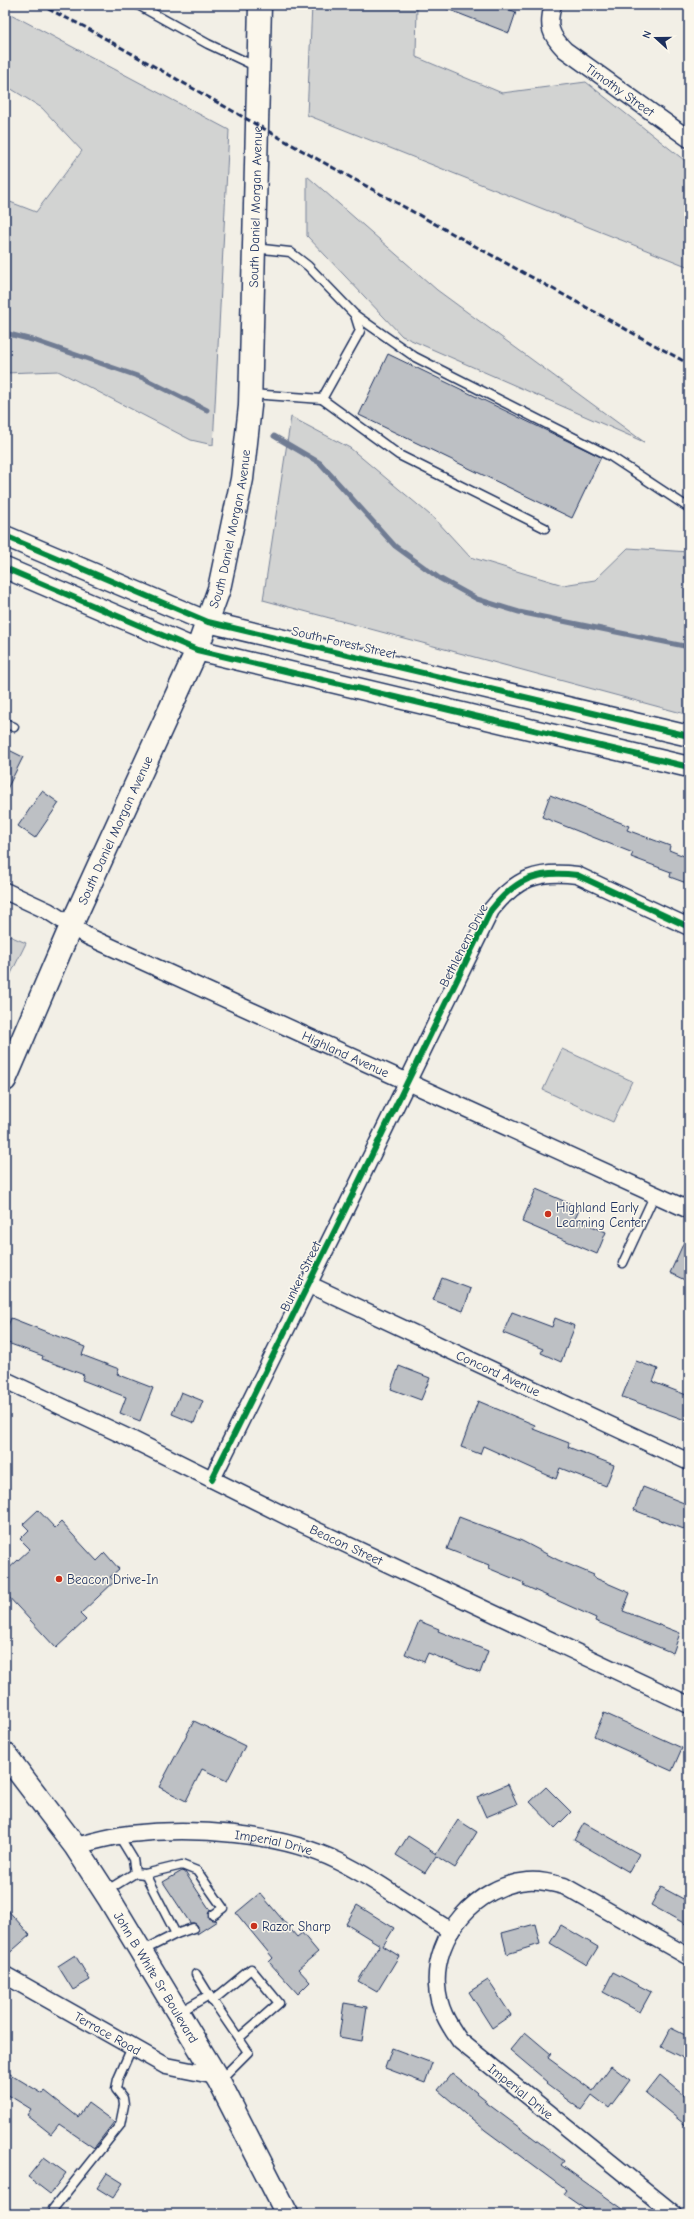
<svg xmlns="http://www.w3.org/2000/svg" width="694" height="2219" font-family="'Comic Neue',sans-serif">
<rect width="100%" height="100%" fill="#f2efe6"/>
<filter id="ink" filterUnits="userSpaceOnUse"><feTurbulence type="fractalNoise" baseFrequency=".025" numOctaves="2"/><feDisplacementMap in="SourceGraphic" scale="8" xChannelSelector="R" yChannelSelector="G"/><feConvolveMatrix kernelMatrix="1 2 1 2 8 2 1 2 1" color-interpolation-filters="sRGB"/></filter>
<g filter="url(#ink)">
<g fill="#d2d3d2" stroke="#768198">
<polygon points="312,5 417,5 416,57 502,93 586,82 689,164 689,267 307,115"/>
<polygon points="5,11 229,130 213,445 191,440 58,371 5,373 5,200 36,212 82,151 42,108 5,85"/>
<polygon points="307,176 437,290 644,442 402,336 307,236"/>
<polygon points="291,417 350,448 436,520 470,557 563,585 595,580 628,548 689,552 689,715 263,600"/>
<polygon points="5,934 26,943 5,986"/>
<polygon points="562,1049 632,1081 613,1122 543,1090"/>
</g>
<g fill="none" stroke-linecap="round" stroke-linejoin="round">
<g stroke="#707b93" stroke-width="5">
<polyline points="5,333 36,341 143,378 207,410"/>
<polyline points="274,436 320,463 395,546 439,578 477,599 519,612 689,647"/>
</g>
</g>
<g fill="#bdc0c4" stroke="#1b2f5e">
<polygon points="437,5 497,5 516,12 509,33"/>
<polygon points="388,354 601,457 572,518 359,415"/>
<polygon points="5,748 23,757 5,793"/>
<polygon points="42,791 59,803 35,838 18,826"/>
<polygon points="550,795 629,826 627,830 670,846 669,850 689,858 689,884 670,877 671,872 631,857 633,853 542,817"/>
<polygon points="536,1189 580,1208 575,1219 606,1232 597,1254 522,1222"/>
<polygon points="689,1231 689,1282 670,1273"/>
<polygon points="442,1278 471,1289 463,1311 433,1300"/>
<polygon points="512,1312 552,1327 555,1318 575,1326 561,1362 541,1353 543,1349 503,1333"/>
<polygon points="11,1318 85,1347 82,1355 119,1369 117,1374 153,1388 140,1421 120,1413 126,1397 82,1380 84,1375 42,1359 43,1356 5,1342 5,1333"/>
<polygon points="636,1361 658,1369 653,1382 689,1396 689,1411 685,1420 622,1397"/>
<polygon points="399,1366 430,1378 421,1400 391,1389"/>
<polygon points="181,1392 203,1401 194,1423 172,1414"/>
<polygon points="478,1401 535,1425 533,1429 569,1443 568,1447 614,1465 606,1486 560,1468 556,1479 483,1446 480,1454 461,1447"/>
<polygon points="643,1487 689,1505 689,1531 634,1510"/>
<polygon points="38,1510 55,1528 61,1522 97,1561 105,1553 119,1569 110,1577 115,1581 80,1614 86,1620 56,1648 5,1593 5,1572 30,1549 20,1539 29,1530 23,1524"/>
<polygon points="459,1517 522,1541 558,1560 594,1575 593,1577 630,1593 623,1611 680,1633 673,1653 595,1621 596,1618 523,1585 524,1583 488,1568 489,1565 447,1549"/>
<polygon points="419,1621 439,1629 438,1631 488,1651 480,1673 428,1653 424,1662 405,1654"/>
<polygon points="604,1713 682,1748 672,1771 594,1736"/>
<polygon points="194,1721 245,1746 227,1781 202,1769 186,1801 159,1787"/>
<polygon points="508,1784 517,1804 486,1817 477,1797"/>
<polygon points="546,1787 571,1812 555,1828 530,1802"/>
<polygon points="458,1820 477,1832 455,1868 436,1856 425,1873 396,1855 408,1836 436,1854"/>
<polygon points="584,1823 639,1854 629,1872 574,1840"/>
<polygon points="182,1871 185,1872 210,1910 208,1918 217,1921 197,1934 198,1926 194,1923 190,1923 163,1882"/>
<polygon points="661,1887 689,1902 689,1926 651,1905"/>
<polygon points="260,1893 297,1937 302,1933 318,1952 298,1969 310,1982 298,1994 269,1962 273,1958 236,1913"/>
<polygon points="357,1905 394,1928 383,1946 399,1956 377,1992 358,1981 380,1945 346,1924"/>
<polygon points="5,1907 30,1935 5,1957"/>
<polygon points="535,1924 540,1944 507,1954 502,1933"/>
<polygon points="561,1925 598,1947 587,1965 550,1943"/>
<polygon points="75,1955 90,1980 73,1990 58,1966"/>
<polygon points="613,1972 651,1992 640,2012 603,1992"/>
<polygon points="488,1980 511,2015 492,2028 469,1992"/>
<polygon points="344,2003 367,2007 362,2041 339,2037"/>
<polygon points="671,2028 689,2037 689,2061 661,2047"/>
<polygon points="525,2032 551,2054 548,2058 593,2091 611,2066 630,2080 609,2108 592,2095 581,2110 546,2084 548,2082 510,2050"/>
<polygon points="392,2048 432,2063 425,2083 385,2068"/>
<polygon points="5,2071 43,2094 45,2091 78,2117 88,2103 114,2122 94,2148 59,2124 51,2134 27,2115 31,2109 5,2093"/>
<polygon points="452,2073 486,2100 484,2101 564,2161 561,2165 630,2214 592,2214 563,2194 566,2190 485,2130 438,2090"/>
<polygon points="660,2075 689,2099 689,2128 646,2093"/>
<polygon points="44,2157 66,2173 50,2194 28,2177"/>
<polygon points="107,2173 123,2183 113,2198 97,2188"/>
</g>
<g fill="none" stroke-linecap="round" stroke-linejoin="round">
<defs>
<g id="service">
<polyline points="138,5 208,44 257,67"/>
<polyline points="355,315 415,357 610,456 689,508"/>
<polyline points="251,394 322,399 360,331 355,315 308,266 290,252 254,248"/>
<polyline points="322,399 399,455 545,528"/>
<polyline points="5,723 14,727"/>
<polyline points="623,1263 655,1194"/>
<polyline points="119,1836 133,1859 135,1873 145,1874 176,1934 142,1951"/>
<polyline points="145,1874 182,1865 197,1871 223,1908 213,1915"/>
<polyline points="106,1891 135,1873"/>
<polyline points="176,1934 193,1928"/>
<polyline points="209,1995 248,2052 220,2080"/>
<polyline points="212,2001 251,1969 279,2003 239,2038"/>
<polyline points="178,2013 209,1995 196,1974"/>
<polyline points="53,2209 120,2125 124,2105 123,2098 116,2089 118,2079 132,2047"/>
</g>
<g id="minor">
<path id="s1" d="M 553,5 C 547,26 550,35 565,50 L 689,139"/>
<path id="s2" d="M 5,891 L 48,911 L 87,936 L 689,1210"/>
<path id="s3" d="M 308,1284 L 689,1462"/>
<path id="s4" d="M 5,1380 L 129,1438 L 292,1519 L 689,1705"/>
<path d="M 212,1479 L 346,1208 L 491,910 C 516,878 538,870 577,875 L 689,927"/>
<path id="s5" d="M 75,1846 C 93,1842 111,1836 129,1834 C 193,1827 278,1832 338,1861 C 378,1880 413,1908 451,1931"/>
<path id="s6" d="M 5,1975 L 166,2066 L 216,2076"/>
<path d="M 674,2214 L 460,2041 C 448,2024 438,2007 437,1986 C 433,1935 477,1885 528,1881 C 540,1880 552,1883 564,1886 L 689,1957"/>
</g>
<g id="tertiary">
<polyline points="5,536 208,622 689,736"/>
<polyline points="5,568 197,650 689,767"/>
</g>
<g id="secondary">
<path id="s7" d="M 5,1080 L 71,926 L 197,650 L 219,589 L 242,479 L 250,406 L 260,5"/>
<path id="s8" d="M 5,1754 L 75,1846 L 110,1900 L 219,2081 L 287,2214"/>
</g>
</defs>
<use href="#service" stroke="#1b2f5e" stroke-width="11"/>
<use href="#minor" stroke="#1b2f5e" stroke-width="19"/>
<use href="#tertiary" stroke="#1b2f5e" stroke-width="23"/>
<use href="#secondary" stroke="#1b2f5e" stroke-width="25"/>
<use href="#service" stroke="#fbf7ec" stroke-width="8"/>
<use href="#minor" stroke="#fbf7ec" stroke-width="16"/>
<use href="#tertiary" stroke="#fbf7ec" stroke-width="20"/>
<use href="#secondary" stroke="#fbf7ec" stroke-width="22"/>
<polyline stroke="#1b2f5e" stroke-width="3" stroke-dasharray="6 3" stroke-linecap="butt" points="40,5 85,27 310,155 689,364"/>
<defs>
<g id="cycleway">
<polyline points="5,536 208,622 689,736"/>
<polyline points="5,568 197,650 689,767"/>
<path d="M 212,1479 L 346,1208 L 491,910 C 516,878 538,870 577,875 L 689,927"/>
</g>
</defs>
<use href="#cycleway" stroke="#fbf7ec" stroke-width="8"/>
<use href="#cycleway" stroke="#00873e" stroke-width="6"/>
</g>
</g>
<g fill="#c8321e" stroke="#fbf7ec" stroke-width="1.5">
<circle cx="548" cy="1214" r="4"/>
<circle cx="59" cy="1579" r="4"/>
<circle cx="254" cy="1926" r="4"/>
</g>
<g text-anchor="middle" stroke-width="3" stroke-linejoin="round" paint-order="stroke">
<g font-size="13" fill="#1b2f5e" stroke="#fbf7ec">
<text dy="5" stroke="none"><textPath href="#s1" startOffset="118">Timothy Street</textPath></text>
<text dy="5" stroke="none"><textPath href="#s7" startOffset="921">South Daniel Morgan Avenue</textPath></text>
<text dy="5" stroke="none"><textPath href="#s7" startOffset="597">South Daniel Morgan Avenue</textPath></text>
<text transform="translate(344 642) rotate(13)" y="5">South Forest Street</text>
<text dy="5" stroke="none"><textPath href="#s7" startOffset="273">South Daniel Morgan Avenue</textPath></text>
<text transform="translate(463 945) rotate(-63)" y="5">Bethlehem Drive</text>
<text dy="5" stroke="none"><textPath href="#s2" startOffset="378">Highland Avenue</textPath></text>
<text transform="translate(300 1276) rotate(-64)" y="5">Bunker Street</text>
<text dy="5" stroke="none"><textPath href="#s3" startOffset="210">Concord Avenue</textPath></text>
<text dy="5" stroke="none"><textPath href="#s4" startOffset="379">Beacon Street</textPath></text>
<text dy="5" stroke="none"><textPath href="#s5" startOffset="201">Imperial Drive</textPath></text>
<text dy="5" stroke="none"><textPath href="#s8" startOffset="270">John B White Sr Boulevard</textPath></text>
<text dy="5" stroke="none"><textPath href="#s6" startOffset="118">Terrace Road</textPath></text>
<text transform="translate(521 2091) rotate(39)" y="5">Imperial Drive</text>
</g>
<g font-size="13" fill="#1b2f5e" stroke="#fbf7ec" text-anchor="start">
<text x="556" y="1212">Highland Early<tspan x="556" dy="15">Learning Center</tspan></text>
<text x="67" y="1584">Beacon Drive-In</text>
<text x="262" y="1931">Razor Sharp</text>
</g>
</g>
<rect width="694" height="2219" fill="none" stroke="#fbf7ec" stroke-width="20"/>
<rect x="10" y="10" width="674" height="2199" fill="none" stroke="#1b2f5e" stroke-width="1.5" filter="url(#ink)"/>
<g transform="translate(656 38) rotate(291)" stroke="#fbf7ec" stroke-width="3" paint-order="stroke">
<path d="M0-3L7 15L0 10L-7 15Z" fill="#1b2f5e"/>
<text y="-6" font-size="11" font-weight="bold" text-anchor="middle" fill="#1b2f5e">N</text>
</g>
</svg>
